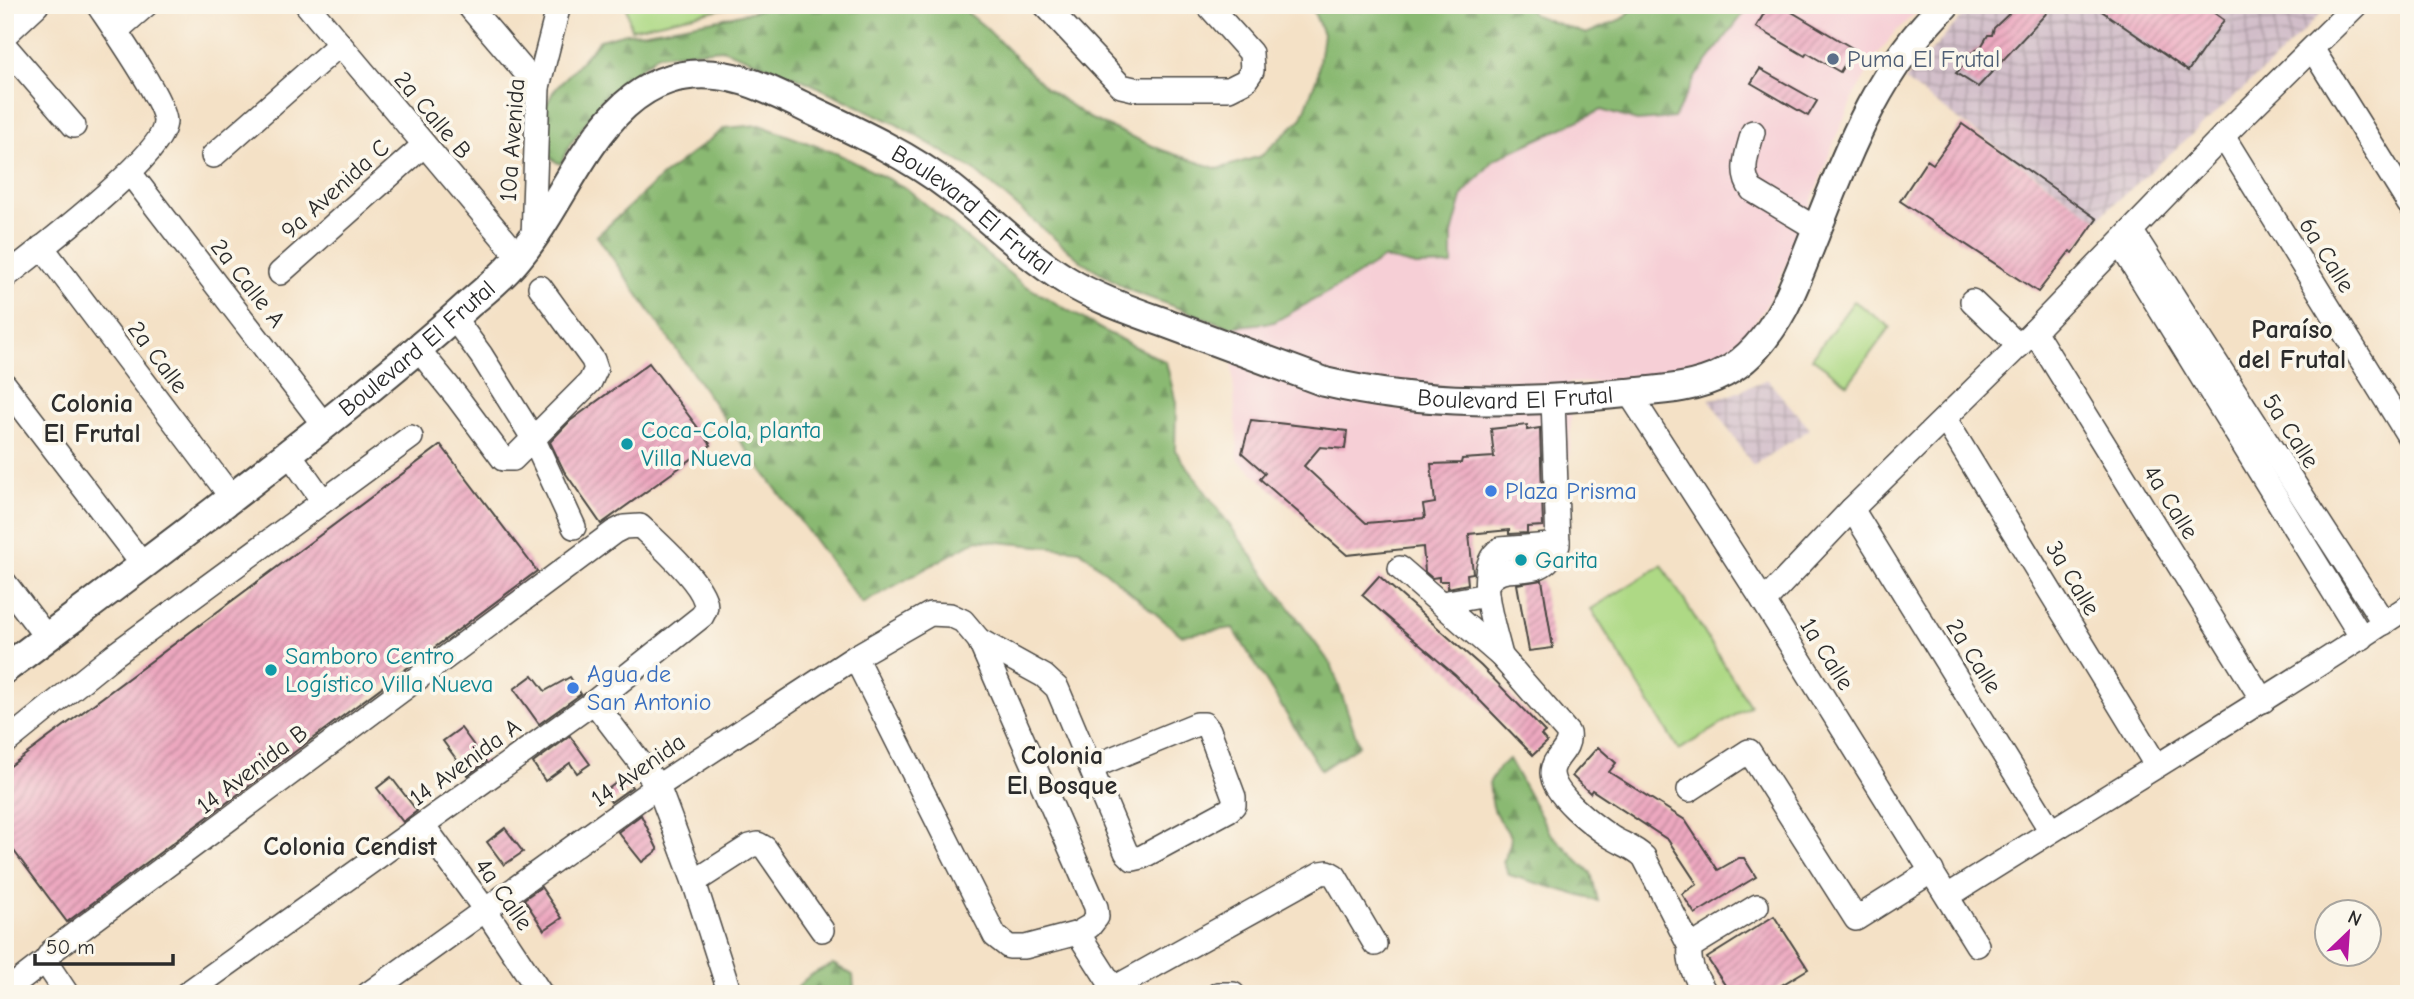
<svg xmlns="http://www.w3.org/2000/svg" width="2414" height="999" font-family="'Comic Neue',sans-serif">
<defs>
<pattern id="industrial-grid" width="8" height="8" patternUnits="userSpaceOnUse" patternTransform="scale(1.75)"><rect width="8" height="8" fill="#d1bdc9"/><path d="M0 4h8M4 0v8" fill="none" stroke="#aa9aa3"/></pattern>
<pattern id="forest-firs" width="22" height="20" patternUnits="userSpaceOnUse" patternTransform="scale(1.75)"><rect width="22" height="20" fill="#8ab972"/><path d="M5 1l3.5 6h-7zM16 11l3.5 6h-7z" fill="#71975e"/></pattern>
<pattern id="building-hatch" width="6" height="6" patternUnits="userSpaceOnUse" patternTransform="scale(1.75)"><rect width="6" height="6" fill="#eda8c0"/><path d="M-1 1l2-2M0 6l6-6M5 7l2-2" fill="none" stroke="#c0899c"/></pattern>
</defs>
<rect width="100%" height="100%" fill="#fbf7ec"/>
<filter id="ink" filterUnits="userSpaceOnUse"><feTurbulence type="fractalNoise" baseFrequency=".0143" numOctaves="2"/><feDisplacementMap in="SourceGraphic" scale="14" xChannelSelector="R" yChannelSelector="G"/><feConvolveMatrix kernelMatrix="1 2 1 2 8 2 1 2 1" color-interpolation-filters="sRGB"/></filter>
<filter id="wash" filterUnits="userSpaceOnUse"><feTurbulence type="fractalNoise" baseFrequency=".00686" numOctaves="4" result="noise"/><feDisplacementMap in="SourceGraphic" scale="28" xChannelSelector="R" yChannelSelector="G"/><feGaussianBlur stdDeviation="1.57" result="paint"/><feColorMatrix in="noise" values="0 0 0 0 0 0 0 0 0 0 0 0 0 0 0 0 0 1.4 0 .05"/><feComposite in="paint" operator="in"/></filter>
<g filter="url(#wash)">
<rect width="100%" height="100%" fill="#f4e1c6"/>
<polygon fill="#f6cfd6" points="1750,5 1924,5 1895,32 1877,56 1856,92 1836,137 1792,252 1771,298 1750,330 1718,358 1677,374 1624,382 1568,383 1571,413 1568,496 1569,523 1464,535 1464,542 1347,555 1238,460 1230,327 1274,322 1348,281 1384,258 1416,266 1452,234 1463,194 1495,158 1601,110 1637,121 1674,118 1696,76"/>
<g fill="url(#industrial-grid)">
<polygon points="1972,5 2329,5 2273,62 2097,219 1905,81"/>
<polygon points="1767,379 1810,429 1753,466 1709,399 1728,396"/>
</g>
<g fill="url(#forest-firs)" stroke="#5a724e" stroke-width="2">
<path d="M 779,5 L 958,5 L 985,27 L 1046,88 L 1089,118 L 1162,150 L 1218,169 L 1261,156 L 1302,118 L 1317,77 L 1323,34 L 1311,5 L 1525,5 L 1534,15 L 1586,34 L 1624,18 L 1636,5 L 1750,5 L 1696,76 L 1674,118 L 1637,121 L 1601,110 L 1495,159 L 1463,194 L 1452,234 L 1452,265 L 1416,266 L 1384,258 L 1348,281 L 1274,322 L 1230,327 L 1131,291 L 1081,261 L 974,170 L 894,123 L 801,79 L 722,49 L 657,55 L 607,95 L 569,146 L 561,164 C 554,162 551,158 547,152 L 545,108 L 553,92 L 600,40 L 626,33 L 646,32 L 720,19 Z"/>
<polygon points="759,125 838,154 906,188 1021,283 1108,333 1166,362 1176,403 1175,450 1332,666 1359,745 1321,770 1233,628 1181,635 1080,550 977,540 862,604 738,438 597,236 661,177 725,128"/>
<path d="M 1509,759 L 1550,833 L 1591,873 L 1598,901 L 1509,875 L 1503,862 C 1516,833 1511,839 1497,816 C 1491,808 1491,793 1489,783 L 1499,767 Z"/>
<path d="M 833,964 L 853,975 L 854,989 L 859,994 L 794,994 C 802,977 817,971 833,964 Z"/>
</g>
<g fill="#aed985" stroke="#6c8258" stroke-width="2">
<polygon points="626,5 739,5 631,29"/>
<polygon points="1854,301 1890,327 1848,384 1812,358"/>
<polygon points="1662,565 1750,706 1679,750 1591,609"/>
</g>
<g id="blocks">
<g fill="url(#building-hatch)">
<polygon points="1769,5 1780,5 1854,49 1840,72 1807,53 1805,56 1756,27"/>
<polygon points="2018,5 2054,5 1978,87 1956,73 1967,62 1968,55 1981,47 1988,35 1992,35 1994,28"/>
<polygon points="2093,5 2203,5 2224,20 2188,71"/>
<polygon points="1760,69 1817,101 1808,116 1751,83"/>
<polygon points="1962,124 2097,219 2073,253 2070,251 2038,292 1900,201 1927,160 1933,164"/>
<polygon points="649,363 711,445 601,524 564,471 550,442 570,421"/>
<polygon points="1251,420 1347,431 1345,449 1320,447 1304,466 1366,523 1425,518 1423,505 1435,503 1431,464 1461,463 1462,459 1494,457 1491,429 1527,425 1527,430 1540,428 1543,526 1527,527 1527,533 1509,534 1509,530 1469,534 1473,573 1467,574 1468,584 1448,588 1448,581 1439,581 1439,577 1432,578 1425,572 1423,547 1347,555 1260,479 1265,473 1242,453"/>
<polygon points="441,445 537,571 67,922 5,839 5,770"/>
<polygon points="1379,576 1481,666 1545,732 1541,735 1547,742 1533,755 1456,676 1362,595"/>
<polygon points="1542,580 1553,648 1529,651 1517,584"/>
<polygon points="533,675 545,691 570,677 581,694 539,724 514,689"/>
<polygon points="461,728 486,762 468,775 443,741"/>
<polygon points="570,736 590,764 577,773 570,763 545,781 533,763"/>
<polygon points="1598,747 1616,763 1609,772 1685,820 1718,870 1739,858 1744,858 1756,877 1695,914 1682,894 1697,884 1668,840 1592,790 1590,793 1572,776"/>
<polygon points="391,777 417,811 403,822 377,788"/>
<polygon points="624,777 632,787 611,802 604,792"/>
<polygon points="641,815 658,850 642,862 618,832"/>
<polygon points="505,828 523,852 504,865 487,842"/>
<polygon points="541,887 562,918 544,930 524,899"/>
<polygon points="1774,916 1808,969 1767,994 1731,994 1707,958"/>
</g>
</g>
</g>
<g filter="url(#ink)">
<use href="#blocks" fill-opacity="0" stroke="#494642" stroke-width="2"/>
<g fill="none" stroke-linecap="round" stroke-linejoin="round">
<defs>
<g id="minor">
<polyline points="307,5 519,257"/>
<polyline points="468,5 538,87"/>
<polyline points="1045,5 1121,86 1134,89 1229,89 1245,81 1252,71 1251,53 1208,5"/>
<polyline points="116,31 146,5"/>
<polyline points="5,35 37,5"/>
<polyline points="5,46 74,126"/>
<polyline points="2313,50 2409,204"/>
<path d="M 1753,132 C 1748,151 1738,173 1752,190 L 1817,229"/>
<polyline points="2223,136 2409,437"/>
<polyline points="213,156 340,44"/>
<polyline points="130,173 324,425"/>
<polyline points="2132,232 2384,623"/>
<polyline points="533,238 538,87 559,5"/>
<polyline points="2120,244 2362,638"/>
<polyline points="42,247 232,498"/>
<polyline points="280,273 424,145"/>
<path d="M 5,277 C 35,253 166,155 165,121 C 164,100 112,26 98,5"/>
<polyline points="1972,301 2019,346"/>
<polyline points="454,318 481,355 533,438 574,527"/>
<polyline points="2034,331 2263,701"/>
<polyline points="418,349 457,397 503,459 513,459 590,382 596,369 593,360 540,287"/>
<polyline points="5,385 143,565"/>
<polyline points="1629,393 1764,602 1977,945"/>
<polyline points="1945,419 2156,765"/>
<polyline points="289,453 323,501"/>
<polyline points="1852,509 2051,831"/>
<path d="M 1400,568 L 1501,656 L 1568,733 C 1571,751 1552,757 1552,773 C 1553,795 1593,825 1611,837 C 1622,844 1634,847 1644,857 L 1690,947 C 1688,967 1696,977 1706,994"/>
<polyline points="5,583 47,638"/>
<path d="M 1488,583 C 1505,556 1540,588 1558,545 L 1553,399"/>
<polyline points="1764,602 1852,509 2034,331 2223,136 2356,5"/>
<polyline points="1442,603 1487,595"/>
<polyline points="979,640 1044,676 1057,688 1126,852 1133,859 1142,857 1229,810 1234,805 1234,797 1209,730 1204,724 1197,724 1092,767"/>
<path d="M 1501,656 C 1495,629 1472,568 1500,549 L 1549,545 L 1558,541"/>
<polyline points="594,702 658,786 694,882 730,994"/>
<polyline points="5,743 114,655 411,437"/>
<polyline points="1689,790 1749,751 1856,919 1932,871"/>
<polyline points="423,825 486,911 541,994"/>
<polyline points="694,882 750,846 758,844 765,848 822,930"/>
<path d="M 1948,896 C 2101,799 2257,707 2409,606"/>
<polyline points="1078,933 1117,994"/>
<polyline points="1690,947 1757,906"/>
<polyline points="45,961 67,994"/>
<polyline points="1114,988 1321,873 1328,872 1335,876 1375,944"/>
<path d="M 5,992 L 45,961 L 52,951 L 614,532 L 624,527 L 640,526 C 657,542 699,579 705,601 C 707,607 705,611 702,616 L 594,702 L 186,994"/>
<polyline points="368,994 658,786 855,657 930,614 950,615 963,621 979,640 1096,907 1097,917 1090,926 1078,933 1025,947 1009,947 995,936 855,657"/>
<polyline points="1218,994 1233,994"/>
</g>
<g id="major">
<path id="s1" d="M 5,669 C 123,580 242,492 357,399 C 395,368 433,337 469,304 C 486,290 503,276 517,259 C 577,189 606,58 724,76 C 755,81 786,98 815,112 C 862,134 909,156 951,188 C 989,218 1024,254 1066,280 C 1098,300 1136,312 1171,325 C 1223,344 1274,363 1325,382 C 1426,406 1523,403 1626,393 C 1658,390 1695,389 1724,373 C 1751,359 1770,333 1784,307 C 1796,284 1805,258 1815,234 C 1848,151 1879,68 1945,5"/>
</g>
</defs>
<use href="#minor" stroke="#494642" stroke-width="26"/>
<use href="#major" stroke="#494642" stroke-width="32"/>
<use href="#minor" stroke="#fff" stroke-width="23"/>
<use href="#major" stroke="#fff" stroke-width="28"/>
</g>
</g>
<circle fill="#5c6f8a" stroke="#fbf7ec" stroke-width="2.5" cx="1833" cy="59" r="7"/>
<g fill="#0f9aa8" stroke="#fbf7ec" stroke-width="2.5">
<circle cx="627" cy="444" r="7"/>
<circle cx="1521" cy="560" r="7"/>
<circle cx="271" cy="670" r="7"/>
</g>
<g fill="#3f7fe0" stroke="#fbf7ec" stroke-width="2.5">
<circle cx="1491" cy="491" r="7"/>
<circle cx="573" cy="688" r="7"/>
</g>
<g text-anchor="middle" stroke-width="7" stroke-linejoin="round" paint-order="stroke">
<g font-size="24" fill="#4e5e75" stroke="#fbf7ec" text-anchor="start">
<text x="1847" y="67">Puma El Frutal</text>
</g>
<g font-size="24" fill="#2b2b2b" stroke="#fbf7ec">
<text transform="translate(433 115) rotate(50)" y="8">2a Calle B</text>
<text transform="translate(512 140) rotate(-86)" y="8">10a Avenida</text>
<text transform="translate(335 189) rotate(-42)" y="8">9a Avenida C</text>
<text dy="8" stroke="none"><textPath href="#s1" startOffset="1236">Boulevard El Frutal</textPath></text>
<text transform="translate(2327 255) rotate(58)" y="8">6a Calle</text>
<text transform="translate(248 283) rotate(52)" y="8">2a Calle A</text>
<text dy="8" stroke="none"><textPath href="#s1" startOffset="522">Boulevard El Frutal</textPath></text>
<text transform="translate(158 357) rotate(53)" y="8">2a Calle</text>
<text dy="8" stroke="none"><textPath href="#s1" startOffset="1824">Boulevard El Frutal</textPath></text>
<text transform="translate(2291 431) rotate(57)" y="8">5a Calle</text>
<text transform="translate(2171 502) rotate(58)" y="8">4a Calle</text>
<text transform="translate(2073 578) rotate(59)" y="8">3a Calle</text>
<text transform="translate(1827 654) rotate(58)" y="8">1a Calle</text>
<text transform="translate(1974 656) rotate(58)" y="8">2a Calle</text>
<text transform="translate(465 762) rotate(-36)" y="8">14 Avenida A</text>
<text transform="translate(252 769) rotate(-37)" y="8">14 Avenida B</text>
<text transform="translate(638 770) rotate(-35)" y="8">14 Avenida</text>
<text transform="translate(504 894) rotate(55)" y="8">4a Calle</text>
</g>
<g font-size="24" fill="#0d838f" stroke="#fbf7ec" text-anchor="start">
<text x="641" y="438">Coca-Cola, planta<tspan x="641" dy="28">Villa Nueva</tspan></text>
<text x="1535" y="568">Garita</text>
<text x="285" y="664">Samboro Centro<tspan x="285" dy="28">Logístico Villa Nueva</tspan></text>
</g>
<g font-size="24" fill="#366cbe" stroke="#fbf7ec" text-anchor="start">
<text x="1505" y="499">Plaza Prisma</text>
<text x="587" y="682">Agua de<tspan x="587" dy="28">San Antonio</tspan></text>
</g>
<g font-size="26" font-weight="bold" fill="#2b2b2b" stroke="#fbf7ec">
<text x="2292" y="338">Paraíso<tspan x="2292" dy="30">del Frutal</tspan></text>
<text x="92" y="412">Colonia<tspan x="92" dy="30">El Frutal</tspan></text>
<text x="1062" y="764">Colonia<tspan x="1062" dy="30">El Bosque</tspan></text>
<text x="350" y="855">Colonia Cendist</text>
</g>
</g>
<rect width="2414" height="999" fill="none" stroke="#fbf7ec" stroke-width="28"/>
<g transform="translate(2348 933) rotate(25)"><circle r="33" fill="#fbf7ec" stroke="#a8a59f" stroke-width="2"/>
<path d="M0-5L12 26L0 18L-12 26Z" fill="#b5179e"/>
<text y="-10" font-size="19" font-weight="bold" text-anchor="middle" fill="#2b2b2b">N</text>
</g>
<path d="M35 954v10h138v-10" fill="none" stroke="#2b2b2b" stroke-width="3.5"/>
<text x="46" y="954" font-size="21" fill="#2b2b2b" stroke="#fbf7ec" stroke-width="5" paint-order="stroke">50 m</text>
</svg>
